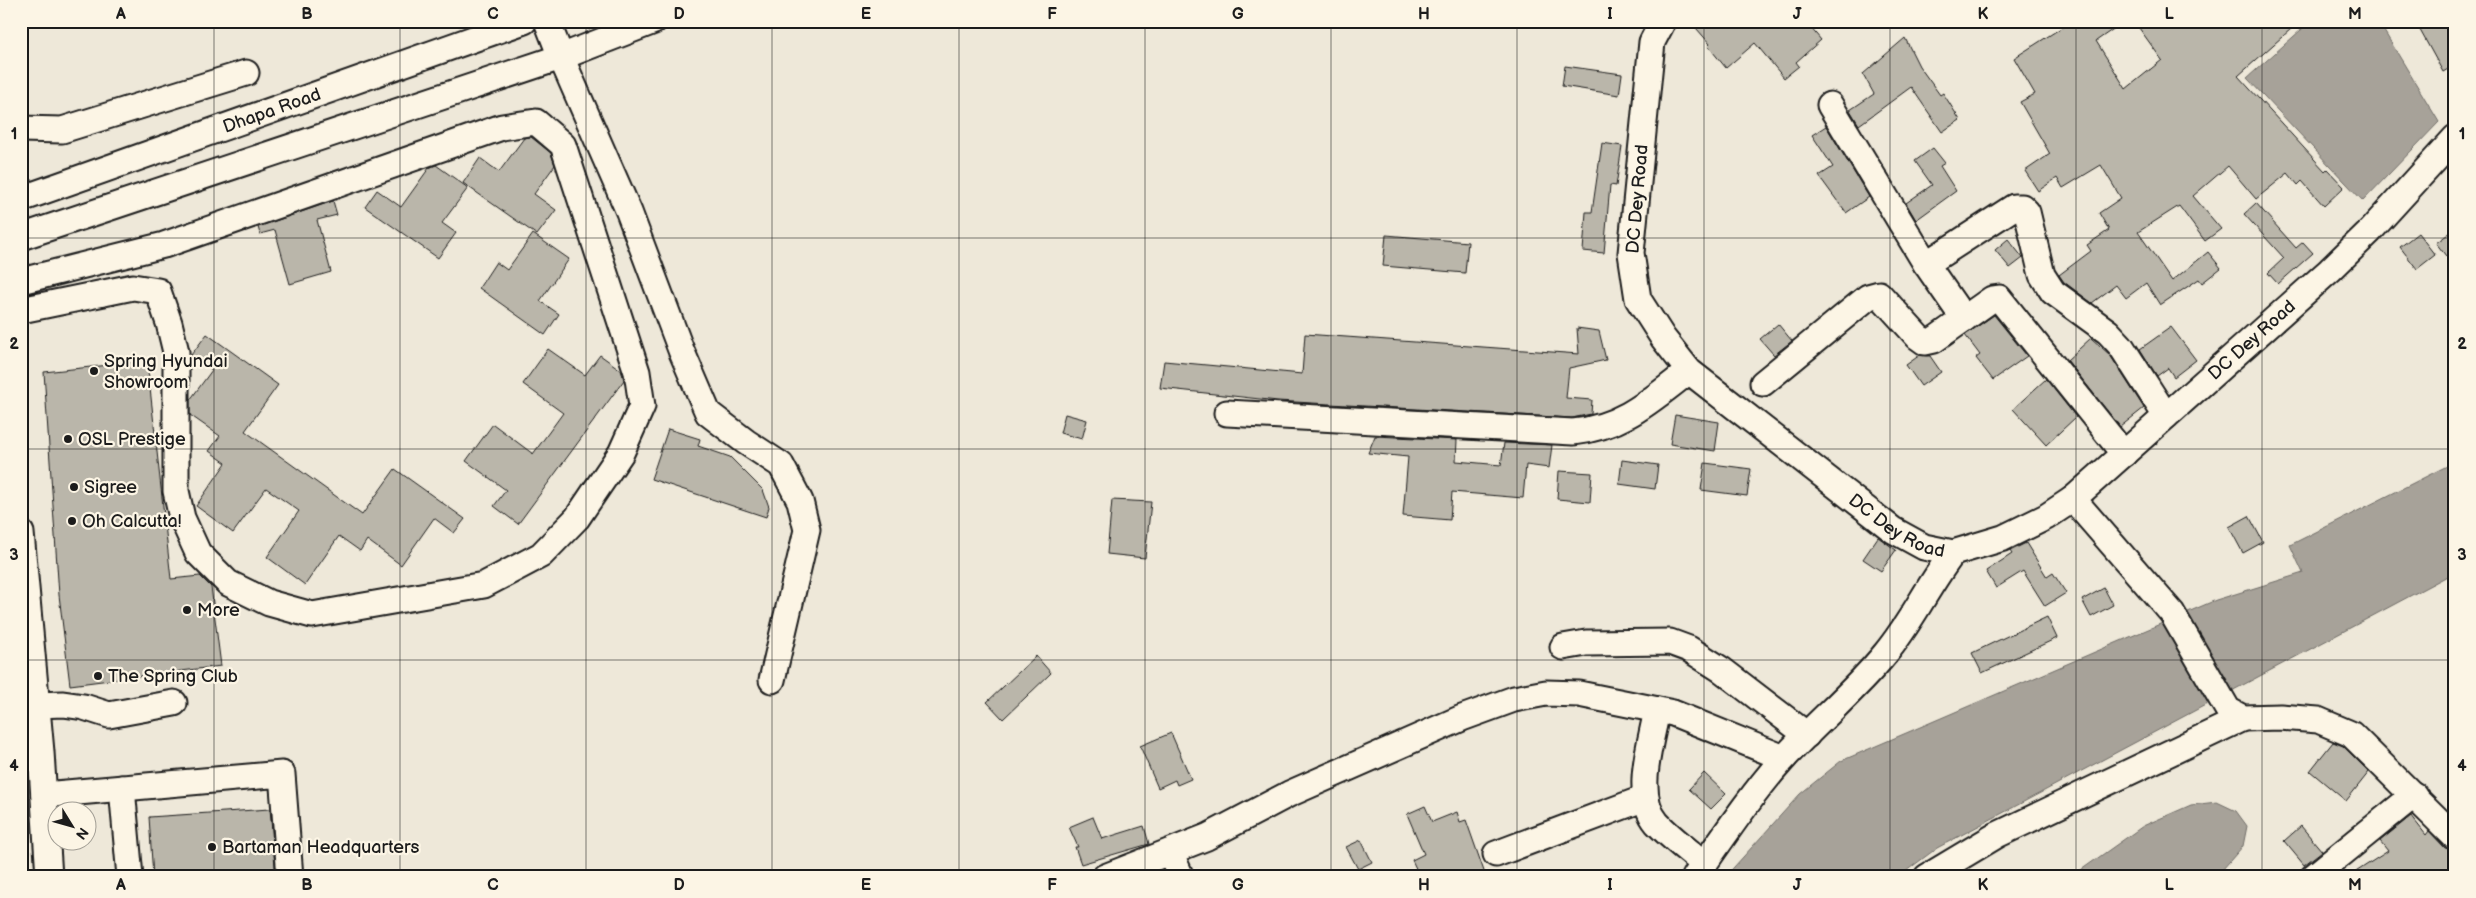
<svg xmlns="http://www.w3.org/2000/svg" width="2476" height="898" font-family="'Balsamiq Sans',sans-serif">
<rect width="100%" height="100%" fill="#eee8d9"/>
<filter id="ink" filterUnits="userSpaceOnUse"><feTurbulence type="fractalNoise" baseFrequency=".02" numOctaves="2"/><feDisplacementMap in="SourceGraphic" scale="10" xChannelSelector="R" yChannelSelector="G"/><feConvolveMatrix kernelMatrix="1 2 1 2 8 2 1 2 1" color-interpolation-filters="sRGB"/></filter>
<g filter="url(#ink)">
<g fill="#a7a299" stroke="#6f6c67">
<polygon points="2311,21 2378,21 2439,122 2363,201 2247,78"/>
<polygon points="2455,462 2455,572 1937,848 1898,877 1725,877 1800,794 1841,761 2216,600 2303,573 2290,545"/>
<polygon points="2217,802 2236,811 2247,826 2243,846 2216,877 2071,877 2143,826 2191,805"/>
</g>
<g fill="#bab6aa" stroke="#1c1c1c">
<polygon points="1690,21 1805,21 1821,40 1796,62 1799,66 1784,78 1755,43 1726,68 1708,46 1710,44"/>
<polygon points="2072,21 2125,21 2096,41 2126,89 2162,60 2134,21 2300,21 2238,76 2325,171 2327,169 2344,187 2324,206 2302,181 2298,185 2288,173 2256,199 2228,166 2193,196 2221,229 2205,241 2179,206 2138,232 2172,281 2208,252 2221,268 2202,283 2199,279 2160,305 2146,283 2126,298 2116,285 2092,303 2064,282 2059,275 2091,251 2087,245 2109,230 2099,213 2121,198 2101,165 2063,188 2057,178 2038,191 2025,171 2050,154 2020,102 2035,94 2014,58"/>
<polygon points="2415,21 2455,21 2455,65 2443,72"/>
<polygon points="1905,38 1919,66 1940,95 1943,93 1960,120 1942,132 1911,87 1859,125 1850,110 1874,94 1863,74"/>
<polygon points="1565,66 1622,74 1619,95 1562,86"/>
<polygon points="1826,126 1869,197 1846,213 1819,176 1833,167 1812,135"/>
<polygon points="531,137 551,153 555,165 534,194 556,210 537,235 463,183 480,158 499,172 524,138"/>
<polygon points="1602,143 1622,146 1616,186 1610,185 1604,253 1583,251 1586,212 1592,212"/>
<polygon points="1933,148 1945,163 1940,166 1956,191 1916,220 1906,203 1932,185 1915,161"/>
<polygon points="436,165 468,188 442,223 456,233 438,258 365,207 377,190 401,207 429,168"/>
<polygon points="333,201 337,215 317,220 331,272 290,284 275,230 260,234 258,227"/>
<polygon points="2256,203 2296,248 2303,242 2313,253 2278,284 2268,273 2284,258 2244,214"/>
<polygon points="2455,229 2455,249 2446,256 2436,243"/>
<polygon points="2418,233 2435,255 2417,269 2400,247"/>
<polygon points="533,234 569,259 540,301 559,314 545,335 479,288 496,262 507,270"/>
<polygon points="1386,235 1468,242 1465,273 1383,266"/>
<polygon points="2008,239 2023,258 2010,268 1995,250"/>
<polygon points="1994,315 2027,356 1993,380 1976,358 1980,355 1965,335"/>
<polygon points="1778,324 1792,341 1774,355 1760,339"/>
<polygon points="2171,327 2196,360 2174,377 2168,368 2157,376 2140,349"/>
<polygon points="1577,328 1599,331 1606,360 1569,368 1566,398 1592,400 1591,414 1572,418 1278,401 1160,388 1164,361 1302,374 1305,334 1579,354"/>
<polygon points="207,334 278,385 245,431 362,515 395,469 465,519 454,533 434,518 401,565 367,540 360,551 339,536 305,585 267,557 299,511 266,488 233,533 196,506 226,463 209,451 220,436 190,415 190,400 212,370 191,355"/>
<polygon points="2091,338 2110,355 2144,408 2120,427 2067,360"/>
<polygon points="548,349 585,375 600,355 621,370 624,380 518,524 494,506 506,490 466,461 493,424 533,454 563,413 523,384"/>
<polygon points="1920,355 1930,356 1941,372 1921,386 1906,365"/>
<polygon points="147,361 171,579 200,576 211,587 221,666 70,685 59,595 44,372"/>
<polygon points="2046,379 2076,417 2046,445 2013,409"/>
<polygon points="1065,414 1087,420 1082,439 1060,433"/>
<polygon points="1675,415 1719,422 1715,451 1670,444"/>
<polygon points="668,429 700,439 698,446 730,457 763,490 769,507 766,517 651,479"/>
<polygon points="1375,436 1457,440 1456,461 1501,465 1504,443 1552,445 1549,468 1526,465 1523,498 1452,492 1450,520 1403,516 1408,457 1368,453"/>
<polygon points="1622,460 1658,465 1655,489 1619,484"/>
<polygon points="1705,463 1751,469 1747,496 1701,490"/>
<polygon points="1559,471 1592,473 1590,502 1557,499"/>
<polygon points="1112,500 1151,502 1145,558 1107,554"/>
<polygon points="2249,516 2263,542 2243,553 2229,527"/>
<polygon points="1878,537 1896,550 1881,571 1863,559"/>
<polygon points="2026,543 2047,577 2053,573 2066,593 2045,606 2023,571 1996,588 1986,571 2012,554 2010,551"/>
<polygon points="2104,588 2113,605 2091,617 2082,600"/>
<polygon points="2047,617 2057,638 1982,673 1972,653"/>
<polygon points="1036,656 1051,673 1003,719 987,702"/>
<polygon points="1171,733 1191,779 1177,785 1175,780 1158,788 1140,746"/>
<polygon points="2333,742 2343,746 2369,772 2346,801 2310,771"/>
<polygon points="1704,773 1726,794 1711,809 1689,789"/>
<polygon points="1425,806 1432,822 1457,812 1460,822 1466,820 1486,877 1420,877 1412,860 1424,854 1407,814"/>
<polygon points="270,809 276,877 153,877 149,817"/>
<polygon points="2411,816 2426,835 2429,831 2445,848 2455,851 2455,864 2443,877 2348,877 2388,851 2380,841"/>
<polygon points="1093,817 1102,839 1144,826 1149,844 1081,864 1075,847 1078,847 1069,827"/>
<polygon points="2301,826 2322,851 2304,865 2284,841"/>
<polygon points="1361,840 1372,862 1358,869 1346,847"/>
</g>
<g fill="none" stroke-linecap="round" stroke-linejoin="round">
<defs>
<g id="minor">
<polyline points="547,21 561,57 629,212 681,350 708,413 746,442 781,465 800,501 807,530 772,680"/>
<path id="s1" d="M 1663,21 L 1652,42 L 1631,253 L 1638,299 L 1663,338 L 1689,371 L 1893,530 L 1924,547 L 1953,553 L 2003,538 L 2046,517 L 2073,499 L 2330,270 L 2370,231 L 2455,138"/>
<polyline points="1830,105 1926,264 1964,319"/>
<polyline points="21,129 62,130 246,73"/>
<path id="s2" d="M 21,199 L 524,21"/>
<polyline points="21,237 561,57 654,21"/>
<polyline points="1926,264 2014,207 2022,207 2027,212 2042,275 2053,292 2108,332 2121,346 2166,416"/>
<polyline points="21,281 164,245 502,127 536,122 563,145 637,372 642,406 621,453 577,518 541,555 484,585 312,615 269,603 228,583 198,553 182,518 176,491 176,352 169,323 158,291 133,287 21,310"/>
<polyline points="1763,383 1868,297 1879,294 1918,337 1925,342 1934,340 1992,299 1999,298 2124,454"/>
<path d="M 1227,413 L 1573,432 C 1623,427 1651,400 1689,371"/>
<polyline points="2073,499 2172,613 2228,710 2243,718 2280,717 2318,720 2351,734 2455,837"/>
<polyline points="21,533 41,752 49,877"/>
<polyline points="1563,647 1586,643 1670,642 1689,649 1722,670 1807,735"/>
<polyline points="37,705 63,704 84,707 109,715 174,703"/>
<path d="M 1657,710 C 1651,743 1633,795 1657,823 C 1671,838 1689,851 1704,864"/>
<polyline points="122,788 130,877"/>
<polyline points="44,795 282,774 290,877"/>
<polyline points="1170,852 1181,877"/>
<polyline points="1496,854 1645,798"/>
<polyline points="1105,877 1207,837 1289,794 1462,718 1514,699 1546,693 1579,694 1673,713 1784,758"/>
<path d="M 1695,877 C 1724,836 1751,795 1784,758 C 1817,722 1855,691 1885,654 C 1912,622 1928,585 1953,553"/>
<polyline points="1927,877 1997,835 2243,718"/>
<polyline points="2313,877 2414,795"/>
</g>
</defs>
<use href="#minor" stroke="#1c1c1c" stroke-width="29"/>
<use href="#minor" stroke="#fcf5e5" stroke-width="25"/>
</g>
</g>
<path fill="none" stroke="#1c1c1c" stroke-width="1" stroke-opacity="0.55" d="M 214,21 L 214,877M 400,21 L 400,877M 586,21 L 586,877M 772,21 L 772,877M 959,21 L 959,877M 1145,21 L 1145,877M 1331,21 L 1331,877M 1517,21 L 1517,877M 1704,21 L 1704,877M 1890,21 L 1890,877M 2076,21 L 2076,877M 2262,21 L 2262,877M 21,238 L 2455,238M 21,449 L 2455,449M 21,660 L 2455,660"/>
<g fill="#1c1c1c" stroke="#fcf5e5" stroke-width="2">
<circle cx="94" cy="371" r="5"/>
<circle cx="68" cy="439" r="5"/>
<circle cx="74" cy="487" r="5"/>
<circle cx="72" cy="521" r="5"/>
<circle cx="187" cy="610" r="5"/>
<circle cx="98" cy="676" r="5"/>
<circle cx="212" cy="847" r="5"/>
</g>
<g text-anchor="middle" stroke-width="4.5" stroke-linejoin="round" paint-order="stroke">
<g font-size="18" fill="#1c1c1c" stroke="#fcf5e5">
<text dy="6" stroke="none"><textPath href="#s2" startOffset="266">Dhapa Road</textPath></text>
<text transform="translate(1637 199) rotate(-85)" y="6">DC Dey Road</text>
<text dy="6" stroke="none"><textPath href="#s1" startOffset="1066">DC Dey Road</textPath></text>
<text dy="6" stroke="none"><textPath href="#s1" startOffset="631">DC Dey Road</textPath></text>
</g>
<g font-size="18" fill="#1c1c1c" stroke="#fcf5e5" text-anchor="start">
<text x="104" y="367">Spring Hyundai<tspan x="104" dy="21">Showroom</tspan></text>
<text x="78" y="445">OSL Prestige</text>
<text x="84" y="493">Sigree</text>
<text x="82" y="527">Oh Calcutta!</text>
<text x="197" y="616">More</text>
<text x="108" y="682">The Spring Club</text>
<text x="222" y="853">Bartaman Headquarters</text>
</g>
</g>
<rect width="2476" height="898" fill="none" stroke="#fcf5e5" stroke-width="55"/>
<g transform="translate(72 826) rotate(127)"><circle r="24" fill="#fcf5e5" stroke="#a29e95"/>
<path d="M0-4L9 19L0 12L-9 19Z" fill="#1c1c1c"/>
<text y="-8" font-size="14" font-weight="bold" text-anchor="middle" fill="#1c1c1c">N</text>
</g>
<rect x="28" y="28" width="2420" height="842" fill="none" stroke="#1c1c1c" stroke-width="2"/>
<g font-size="16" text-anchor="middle" font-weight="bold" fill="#1c1c1c">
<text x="121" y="19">A</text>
<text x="307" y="19">B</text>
<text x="493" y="19">C</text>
<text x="679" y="19">D</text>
<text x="866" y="19">E</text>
<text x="1052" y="19">F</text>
<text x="1238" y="19">G</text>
<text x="1424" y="19">H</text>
<text x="1610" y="19">I</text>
<text x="1797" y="19">J</text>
<text x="1983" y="19">K</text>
<text x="2169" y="19">L</text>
<text x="2355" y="19">M</text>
<text x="14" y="139">1</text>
<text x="2462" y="139">1</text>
<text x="14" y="349">2</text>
<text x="2462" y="349">2</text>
<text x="14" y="560">3</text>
<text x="2462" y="560">3</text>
<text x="14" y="771">4</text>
<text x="2462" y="771">4</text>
<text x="121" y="890">A</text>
<text x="307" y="890">B</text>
<text x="493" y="890">C</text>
<text x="679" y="890">D</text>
<text x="866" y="890">E</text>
<text x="1052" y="890">F</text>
<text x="1238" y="890">G</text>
<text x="1424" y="890">H</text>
<text x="1610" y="890">I</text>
<text x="1797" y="890">J</text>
<text x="1983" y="890">K</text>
<text x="2169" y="890">L</text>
<text x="2355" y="890">M</text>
</g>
</svg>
